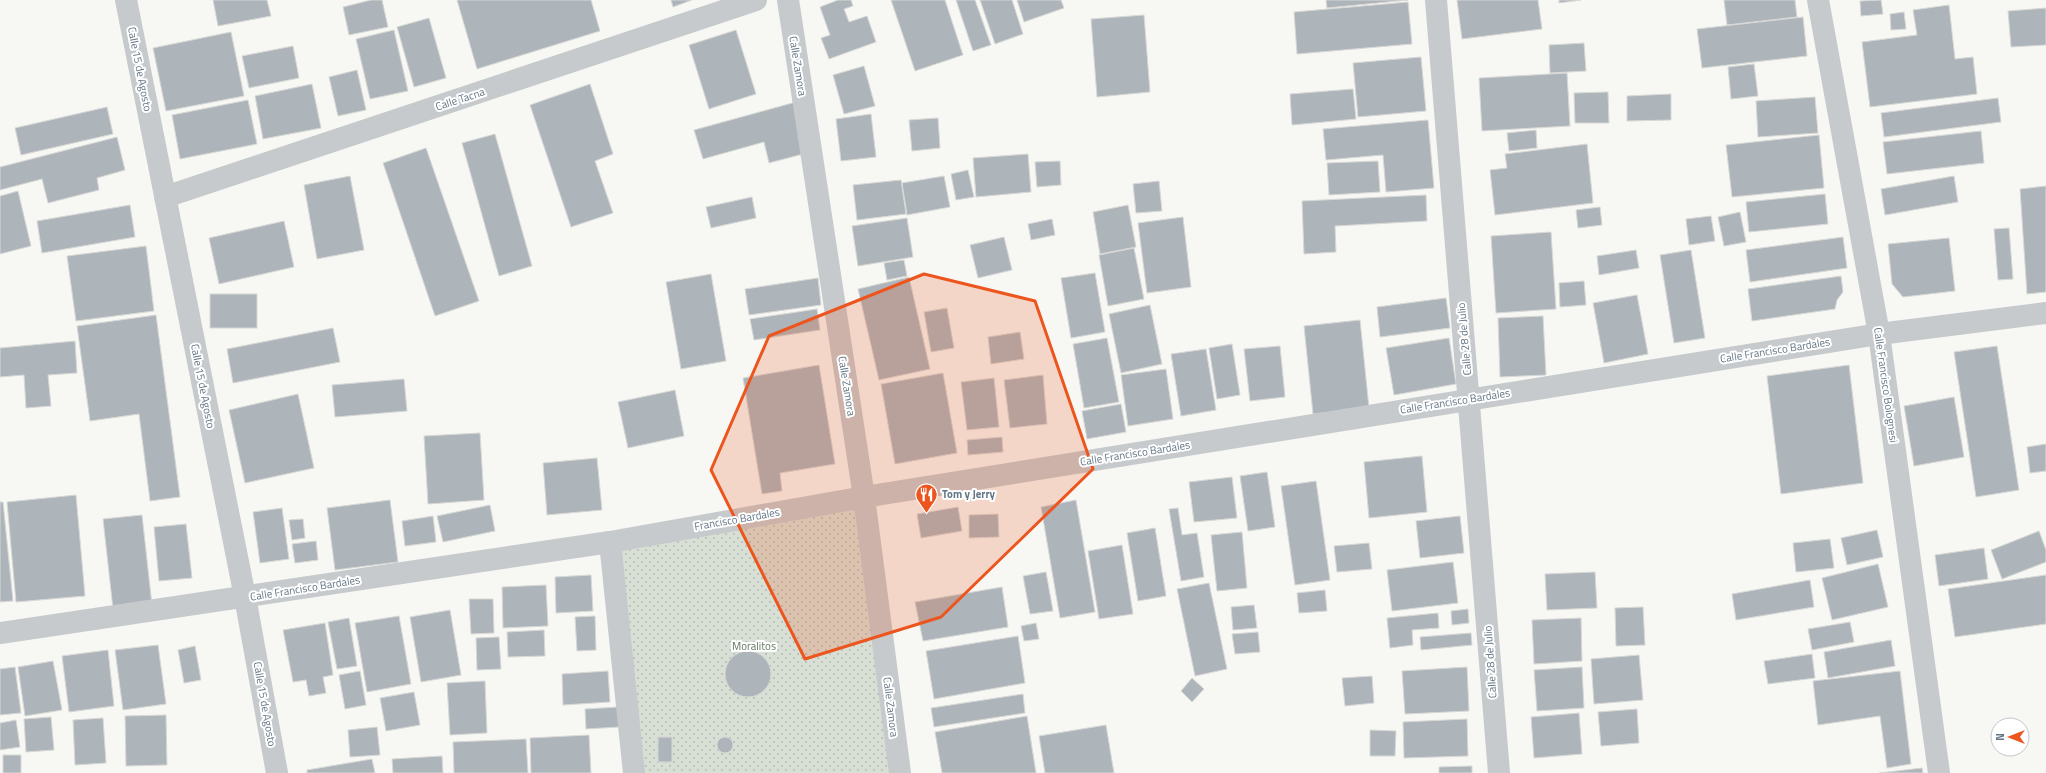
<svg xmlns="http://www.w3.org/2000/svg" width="2046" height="773" font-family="'Titillium Web',sans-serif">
<defs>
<pattern id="park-dots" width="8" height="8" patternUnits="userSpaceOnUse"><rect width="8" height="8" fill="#d8dfd4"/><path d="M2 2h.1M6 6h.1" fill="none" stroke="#b3b9b2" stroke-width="1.8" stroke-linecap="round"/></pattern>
</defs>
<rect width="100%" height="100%" fill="#f7f7f3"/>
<polygon fill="url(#park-dots)" points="864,497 900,773 634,773 610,542"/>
<g fill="#adb5bb" stroke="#d8d8d6">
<polygon points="213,0 267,0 271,16 218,26"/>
<polygon points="371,0 382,0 388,27 349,35 343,7"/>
<polygon points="457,0 591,0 600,31 477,69"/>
<polygon points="671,0 692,0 673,7"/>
<polygon points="838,0 851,0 853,6 844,9 849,22 867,16 876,42 829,59 821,38 830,35 820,7"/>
<polygon points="891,0 945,0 963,55 915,71"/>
<polygon points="956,0 975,0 991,45 973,51"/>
<polygon points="980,0 1012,0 1023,34 995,44"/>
<polygon points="1017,0 1061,0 1064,8 1024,22"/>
<polygon points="1326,0 1408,0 1327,8"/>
<polygon points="1457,0 1538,0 1542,29 1462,39"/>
<polygon points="1559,0 1581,0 1559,3"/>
<polygon points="1724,0 1795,0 1797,17 1727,25"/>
<polygon points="1881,0 1883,14 1861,16 1860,1"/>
<polygon points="1408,2 1412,44 1297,54 1294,12"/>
<polygon points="1949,5 1955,59 1973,57 1977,94 1870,107 1862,42 1917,35 1913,10"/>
<polygon points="2046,8 2046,45 2011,47 2008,11"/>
<polygon points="1904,12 1906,29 1891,30 1890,14"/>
<polygon points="1144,15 1150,92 1097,97 1091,19"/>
<polygon points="1803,17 1807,56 1702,68 1697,29"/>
<polygon points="429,18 446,78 414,87 397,27"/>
<polygon points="394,30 408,91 370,99 356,39"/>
<polygon points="736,30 756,94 709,109 689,45"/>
<polygon points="231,32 244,96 166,111 153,48"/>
<polygon points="1584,43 1586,71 1550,73 1549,45"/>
<polygon points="293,46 299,78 249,88 242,56"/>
<polygon points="1421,57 1426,111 1358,117 1353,63"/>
<polygon points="1754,64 1758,96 1731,99 1728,67"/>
<polygon points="864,66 875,106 844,114 833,75"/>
<polygon points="357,70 366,110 338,116 329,77"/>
<polygon points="1567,73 1570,126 1482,131 1479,78"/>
<polygon points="312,84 321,128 263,139 255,96"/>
<polygon points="590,84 613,154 595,161 613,213 571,227 530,105"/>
<polygon points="1353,89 1356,119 1292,125 1290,94"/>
<polygon points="1608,92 1609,123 1575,123 1574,93"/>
<polygon points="1671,94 1671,120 1627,121 1627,96"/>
<polygon points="1815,97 1818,133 1758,137 1756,101"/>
<polygon points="1998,98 2001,122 1884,137 1881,113"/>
<polygon points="248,100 257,144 180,159 172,115"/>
<polygon points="796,102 804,130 798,136 803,154 769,163 764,142 703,159 694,130"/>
<polygon points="107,107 113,134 21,155 15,128"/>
<polygon points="871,114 876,157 841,161 836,119"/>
<polygon points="938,118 940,148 912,151 909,120"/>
<polygon points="1428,120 1434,188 1386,192 1383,155 1326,160 1323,129"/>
<polygon points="1536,130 1537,148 1509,151 1507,133"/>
<polygon points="1981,131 1984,163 1887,174 1883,142"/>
<polygon points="495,134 532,266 499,276 462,143"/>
<polygon points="1819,135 1824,188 1732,197 1726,145"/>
<polygon points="117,137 125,170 97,178 99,190 48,203 42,179 0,190 0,167"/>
<polygon points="1587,144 1593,203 1495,215 1490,170 1507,168 1505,154"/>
<polygon points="426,148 479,301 435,316 383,163"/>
<polygon points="1028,154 1031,192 976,197 973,158"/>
<polygon points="1060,161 1061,185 1037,187 1035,162"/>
<polygon points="1378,161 1380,192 1329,195 1327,163"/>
<polygon points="968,170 974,197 956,200 951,174"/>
<polygon points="350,176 364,250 317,259 304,185"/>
<polygon points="944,176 950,207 907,215 902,183"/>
<polygon points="1954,176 1958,202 1885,215 1881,189"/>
<polygon points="901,180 906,214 857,220 853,185"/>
<polygon points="1159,181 1162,211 1136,213 1133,184"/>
<polygon points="2046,186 2046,292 2027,294 2020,189"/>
<polygon points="18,191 31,246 0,254 0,196"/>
<polygon points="1825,194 1828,224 1749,232 1746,202"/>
<polygon points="1426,195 1427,221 1335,226 1336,252 1304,254 1302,201"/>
<polygon points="752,197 756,218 711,228 706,207"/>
<polygon points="130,205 135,237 42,253 37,221"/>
<polygon points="1128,205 1136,247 1100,254 1093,212"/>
<polygon points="1600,207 1602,225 1578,228 1576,210"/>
<polygon points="1740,212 1746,242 1724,246 1718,217"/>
<polygon points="1711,216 1715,241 1689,245 1686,219"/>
<polygon points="1183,217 1191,287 1147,293 1138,223"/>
<polygon points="907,218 913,257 858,266 852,226"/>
<polygon points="1052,219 1055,235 1031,240 1028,224"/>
<polygon points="284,221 294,267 219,284 209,238"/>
<polygon points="2009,228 2013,279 1998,280 1994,229"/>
<polygon points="1551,232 1556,309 1496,313 1491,236"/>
<polygon points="1004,237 1012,270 978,278 970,245"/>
<polygon points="1843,237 1847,268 1750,282 1746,250"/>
<polygon points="1949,238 1955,291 1903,297 1892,284 1888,244"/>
<polygon points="146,246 154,311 76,321 67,256"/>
<polygon points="1134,248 1144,299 1108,306 1099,255"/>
<polygon points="1636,250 1639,268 1599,275 1597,256"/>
<polygon points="1691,250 1705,338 1674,343 1660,255"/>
<polygon points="904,260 907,276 887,280 884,263"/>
<polygon points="1095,273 1105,332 1071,338 1061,278"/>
<polygon points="711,274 726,361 681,369 666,282"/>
<polygon points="1841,276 1843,292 1837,300 1835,309 1752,321 1748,289"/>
<polygon points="909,277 930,369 879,380 858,289"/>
<polygon points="818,278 821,305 749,315 745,289"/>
<polygon points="1584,281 1586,305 1560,307 1559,283"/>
<rect x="210" y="294" width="47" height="34"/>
<polygon points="1637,295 1648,354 1604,363 1593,303"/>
<polygon points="1446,298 1450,328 1380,337 1377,307"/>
<polygon points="1150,305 1162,364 1121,373 1109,314"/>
<polygon points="947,308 954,348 931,352 924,312"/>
<polygon points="817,309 820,330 754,340 750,319"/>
<polygon points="156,315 180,497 150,501 139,414 90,421 77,326"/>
<polygon points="1543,316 1546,375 1500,377 1498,318"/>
<polygon points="1360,320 1369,408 1313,414 1304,326"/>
<polygon points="333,328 340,362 233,383 227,349"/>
<polygon points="1020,332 1024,359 991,364 988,337"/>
<polygon points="1107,338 1119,402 1084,408 1073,344"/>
<polygon points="1449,338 1456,384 1394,395 1386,348"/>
<polygon points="75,341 77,373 48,375 51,406 26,408 24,375 0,377 0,348"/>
<polygon points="1232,344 1240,395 1217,399 1209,348"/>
<polygon points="1280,346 1285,397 1250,401 1244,349"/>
<polygon points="1997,346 2019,490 1976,497 1954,352"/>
<polygon points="1206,349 1216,410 1181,416 1171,354"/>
<polygon points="819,365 835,464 780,473 782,491 762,494 743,378"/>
<polygon points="1849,365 1863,483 1781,494 1767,376"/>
<polygon points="1166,369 1173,419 1128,426 1121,375"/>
<polygon points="943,373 957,453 895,464 881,384"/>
<polygon points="1043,375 1047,424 1010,428 1004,380"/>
<polygon points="994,378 999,427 967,430 961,382"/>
<polygon points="404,379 407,411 335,417 332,385"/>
<polygon points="675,390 684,436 628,448 618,402"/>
<polygon points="298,394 314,468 245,483 229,410"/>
<polygon points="1954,397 1964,457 1914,466 1904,406"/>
<polygon points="1121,404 1126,432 1087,439 1082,411"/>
<polygon points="480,433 484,500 428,504 424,436"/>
<polygon points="1002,437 1003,452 968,455 967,440"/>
<polygon points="2046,444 2046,471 2030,473 2027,447"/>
<polygon points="1422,456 1427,512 1369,518 1364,462"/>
<polygon points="597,458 602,510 547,515 543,463"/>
<polygon points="1267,472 1275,527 1248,531 1240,476"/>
<polygon points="1232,477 1237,518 1194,522 1189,482"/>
<polygon points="1316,481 1330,580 1295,585 1281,486"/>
<polygon points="76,495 85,596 16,602 7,502"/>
<polygon points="390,500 398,562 335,570 327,508"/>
<polygon points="1076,500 1095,612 1060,618 1041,507"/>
<polygon points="0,502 3,502 13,601 0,602"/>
<polygon points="490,505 495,531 443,542 437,516"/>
<polygon points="958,507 962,531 921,538 917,514"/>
<polygon points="282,508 289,559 260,563 253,512"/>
<polygon points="1178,508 1182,535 1197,533 1204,577 1181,581 1169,509"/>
<polygon points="998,514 999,537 969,538 969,515"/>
<polygon points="142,515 152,605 113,609 103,519"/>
<polygon points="433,516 436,542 405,546 402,521"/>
<polygon points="1460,516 1464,553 1420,558 1416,521"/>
<polygon points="303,519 305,538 292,540 289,520"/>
<polygon points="186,524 192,578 159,581 154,527"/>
<polygon points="1155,528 1166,596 1138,601 1127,533"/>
<polygon points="1877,530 1883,557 1847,565 1841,538"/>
<polygon points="2039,531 2046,550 2046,562 2002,579 1991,550"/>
<polygon points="1242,532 1247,588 1217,591 1211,535"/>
<polygon points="1830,539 1834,568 1796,572 1793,543"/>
<polygon points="316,541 318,560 295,563 292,544"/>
<polygon points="1369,543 1372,569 1337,572 1334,546"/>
<polygon points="1122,545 1133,614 1099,619 1088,551"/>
<polygon points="1984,548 1988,579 1939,586 1935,555"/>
<polygon points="1453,562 1458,603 1392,611 1387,570"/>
<polygon points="1878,564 1888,607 1832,620 1822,578"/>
<polygon points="1046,572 1053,611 1030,614 1023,576"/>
<polygon points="1595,572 1597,608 1547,610 1545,574"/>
<polygon points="591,575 593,611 556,613 555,577"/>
<polygon points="2046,575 2046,624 1955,637 1948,589"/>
<polygon points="1810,580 1814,607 1736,620 1732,594"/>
<polygon points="1209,583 1227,669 1195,676 1177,589"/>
<polygon points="546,585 548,626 503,628 502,587"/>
<polygon points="1002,587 1008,627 923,641 915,602"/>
<polygon points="1325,590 1327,611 1299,613 1297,593"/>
<polygon points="469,599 493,599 494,633 471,634"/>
<polygon points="1254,605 1257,628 1233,630 1231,607"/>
<polygon points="1643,607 1645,645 1616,646 1615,608"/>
<polygon points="1468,609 1469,623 1452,625 1451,611"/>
<polygon points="450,610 461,675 421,682 410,617"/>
<polygon points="1438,613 1439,628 1412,630 1413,645 1390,648 1387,618"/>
<polygon points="399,616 411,684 367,692 355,623"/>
<polygon points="595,616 596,650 577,651 575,617"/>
<polygon points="349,618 357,666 337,669 328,622"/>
<polygon points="1581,618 1582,661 1534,664 1532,620"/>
<polygon points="1850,622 1854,642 1812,650 1808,629"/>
<polygon points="325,623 333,675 323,677 326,693 309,696 306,680 293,682 283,630"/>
<polygon points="1036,623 1039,639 1024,641 1021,626"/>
<polygon points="544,630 545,656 508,657 507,632"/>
<polygon points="1258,632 1260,652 1235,654 1232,634"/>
<polygon points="1471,633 1472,645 1421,650 1420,637"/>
<polygon points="1018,636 1025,683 934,699 926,651"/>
<polygon points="499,637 501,669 477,670 476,638"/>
<polygon points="1891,640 1895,666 1828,678 1824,652"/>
<polygon points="158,645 166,704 123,710 115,650"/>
<polygon points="195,646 201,680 184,683 178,650"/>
<polygon points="108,650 114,706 69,712 62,656"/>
<circle cx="748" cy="674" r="23"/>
<polygon points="1812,654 1815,678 1768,684 1764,661"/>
<polygon points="1639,655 1643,700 1594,704 1591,659"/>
<polygon points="53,661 62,710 25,716 18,667"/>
<polygon points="15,667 21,713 0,715 0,669"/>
<polygon points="1467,667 1469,711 1405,714 1402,671"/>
<polygon points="1582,667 1584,708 1537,711 1534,670"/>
<polygon points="360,671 366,705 345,709 339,675"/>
<polygon points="608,671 610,702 563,705 562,674"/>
<polygon points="1900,671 1911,764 1887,768 1880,716 1818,725 1813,681"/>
<polygon points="1372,676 1374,703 1345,706 1342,678"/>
<polygon points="1192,678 1204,689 1192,702 1181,691"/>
<polygon points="485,681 487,733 450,735 447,683"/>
<polygon points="414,692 420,725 386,731 380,698"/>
<polygon points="1023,694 1025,713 934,727 931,708"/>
<polygon points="618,707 619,727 586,729 585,709"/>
<polygon points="1637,709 1639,743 1601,746 1598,712"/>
<polygon points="1579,713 1582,754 1534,758 1531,717"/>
<polygon points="166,715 167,765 126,766 125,716"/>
<polygon points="1027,716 1036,773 942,773 935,732"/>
<polygon points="51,717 54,750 26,752 24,719"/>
<polygon points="103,718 106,763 75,765 73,720"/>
<polygon points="1467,719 1468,756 1404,758 1403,722"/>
<polygon points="16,720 20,747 0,750 0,723"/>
<polygon points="1106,725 1114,773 1045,773 1039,736"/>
<polygon points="377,727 380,755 350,757 348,730"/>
<polygon points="1370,730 1396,731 1395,756 1370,756"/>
<polygon points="589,735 591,773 531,773 530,738"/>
<rect x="658" y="737" width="14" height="25"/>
<circle cx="725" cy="745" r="8"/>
<polygon points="526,739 528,773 454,773 453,742"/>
<rect x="3" y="755" width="18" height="18"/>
<polygon points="442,756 443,773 393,773 392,759"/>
<polygon points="372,759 375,773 307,773 307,770"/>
<polygon points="1472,766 1472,773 1439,773 1439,767"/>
<polygon points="1922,768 1923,773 1879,773"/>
</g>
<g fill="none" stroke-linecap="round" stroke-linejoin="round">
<g stroke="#c6cacd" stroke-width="22">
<polyline points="126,0 245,597 277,773"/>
<polyline points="788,0 864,497 900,773"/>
<polyline points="1436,0 1499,773"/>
<polyline points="1818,0 1879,334 1939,773"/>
<polyline points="165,197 756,0"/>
<polyline points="610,542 634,773"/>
<polyline points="0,633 610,542 864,497 1879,334 2046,313"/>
</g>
</g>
<path fill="#ec551e" fill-opacity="0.2" stroke="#ec551e" stroke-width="3" stroke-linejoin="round" d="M 924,274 L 1035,301 L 1093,469 L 941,617 L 805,659 L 711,470 L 769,336 Z"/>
<defs>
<symbol id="restaurant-pin" viewBox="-11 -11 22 30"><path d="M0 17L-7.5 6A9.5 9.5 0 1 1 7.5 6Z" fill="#ec551e" stroke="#fff"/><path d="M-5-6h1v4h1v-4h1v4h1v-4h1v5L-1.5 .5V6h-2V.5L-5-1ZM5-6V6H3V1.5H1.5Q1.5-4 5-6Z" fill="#fff"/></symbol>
</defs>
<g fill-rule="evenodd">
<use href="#restaurant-pin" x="914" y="482" width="25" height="34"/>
</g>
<g text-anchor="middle" stroke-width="4" stroke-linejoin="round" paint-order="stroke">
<g font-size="11" fill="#647686" stroke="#fff">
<text transform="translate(798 66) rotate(81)" y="4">Calle Zamora</text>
<text transform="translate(140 69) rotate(79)" y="4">Calle 15 de Agosto</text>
<text transform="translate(460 99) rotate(-18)" y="4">Calle Tacna</text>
<text transform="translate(1464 339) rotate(-95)" y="4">Calle 28 de Julio</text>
<text transform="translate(1775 350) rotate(-9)" y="4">Calle Francisco Bardales</text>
<text transform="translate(1886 385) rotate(82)" y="4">Calle Francisco Bolognesi</text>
<text transform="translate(203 386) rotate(79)" y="4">Calle 15 de Agosto</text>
<text transform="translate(847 386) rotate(81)" y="4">Calle Zamora</text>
<text transform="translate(1455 401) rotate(-9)" y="4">Calle Francisco Bardales</text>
<text transform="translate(1135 453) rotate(-9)" y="4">Calle Francisco Bardales</text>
<text transform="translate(737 519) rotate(-10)" y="4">Francisco Bardales</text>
<text transform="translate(305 588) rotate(-9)" y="4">Calle Francisco Bardales</text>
<text transform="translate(1490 662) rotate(-94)" y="4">Calle 28 de Julio</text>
<text transform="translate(265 704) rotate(80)" y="4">Calle 15 de Agosto</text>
<text transform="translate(891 707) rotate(83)" y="4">Calle Zamora</text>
</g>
<g font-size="11" font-weight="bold" fill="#647686" stroke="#fff" text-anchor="start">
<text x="942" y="498">Tom y Jerry</text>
</g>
<g font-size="11" fill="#64785f" stroke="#fff">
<text x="754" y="650">Moralitos</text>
</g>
</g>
<g transform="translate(2010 737) rotate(270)"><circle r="19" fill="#ffffff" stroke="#c1c8cf"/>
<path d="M0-3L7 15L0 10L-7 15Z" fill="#ec551e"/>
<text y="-6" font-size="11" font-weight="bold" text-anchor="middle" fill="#647686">N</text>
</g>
</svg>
